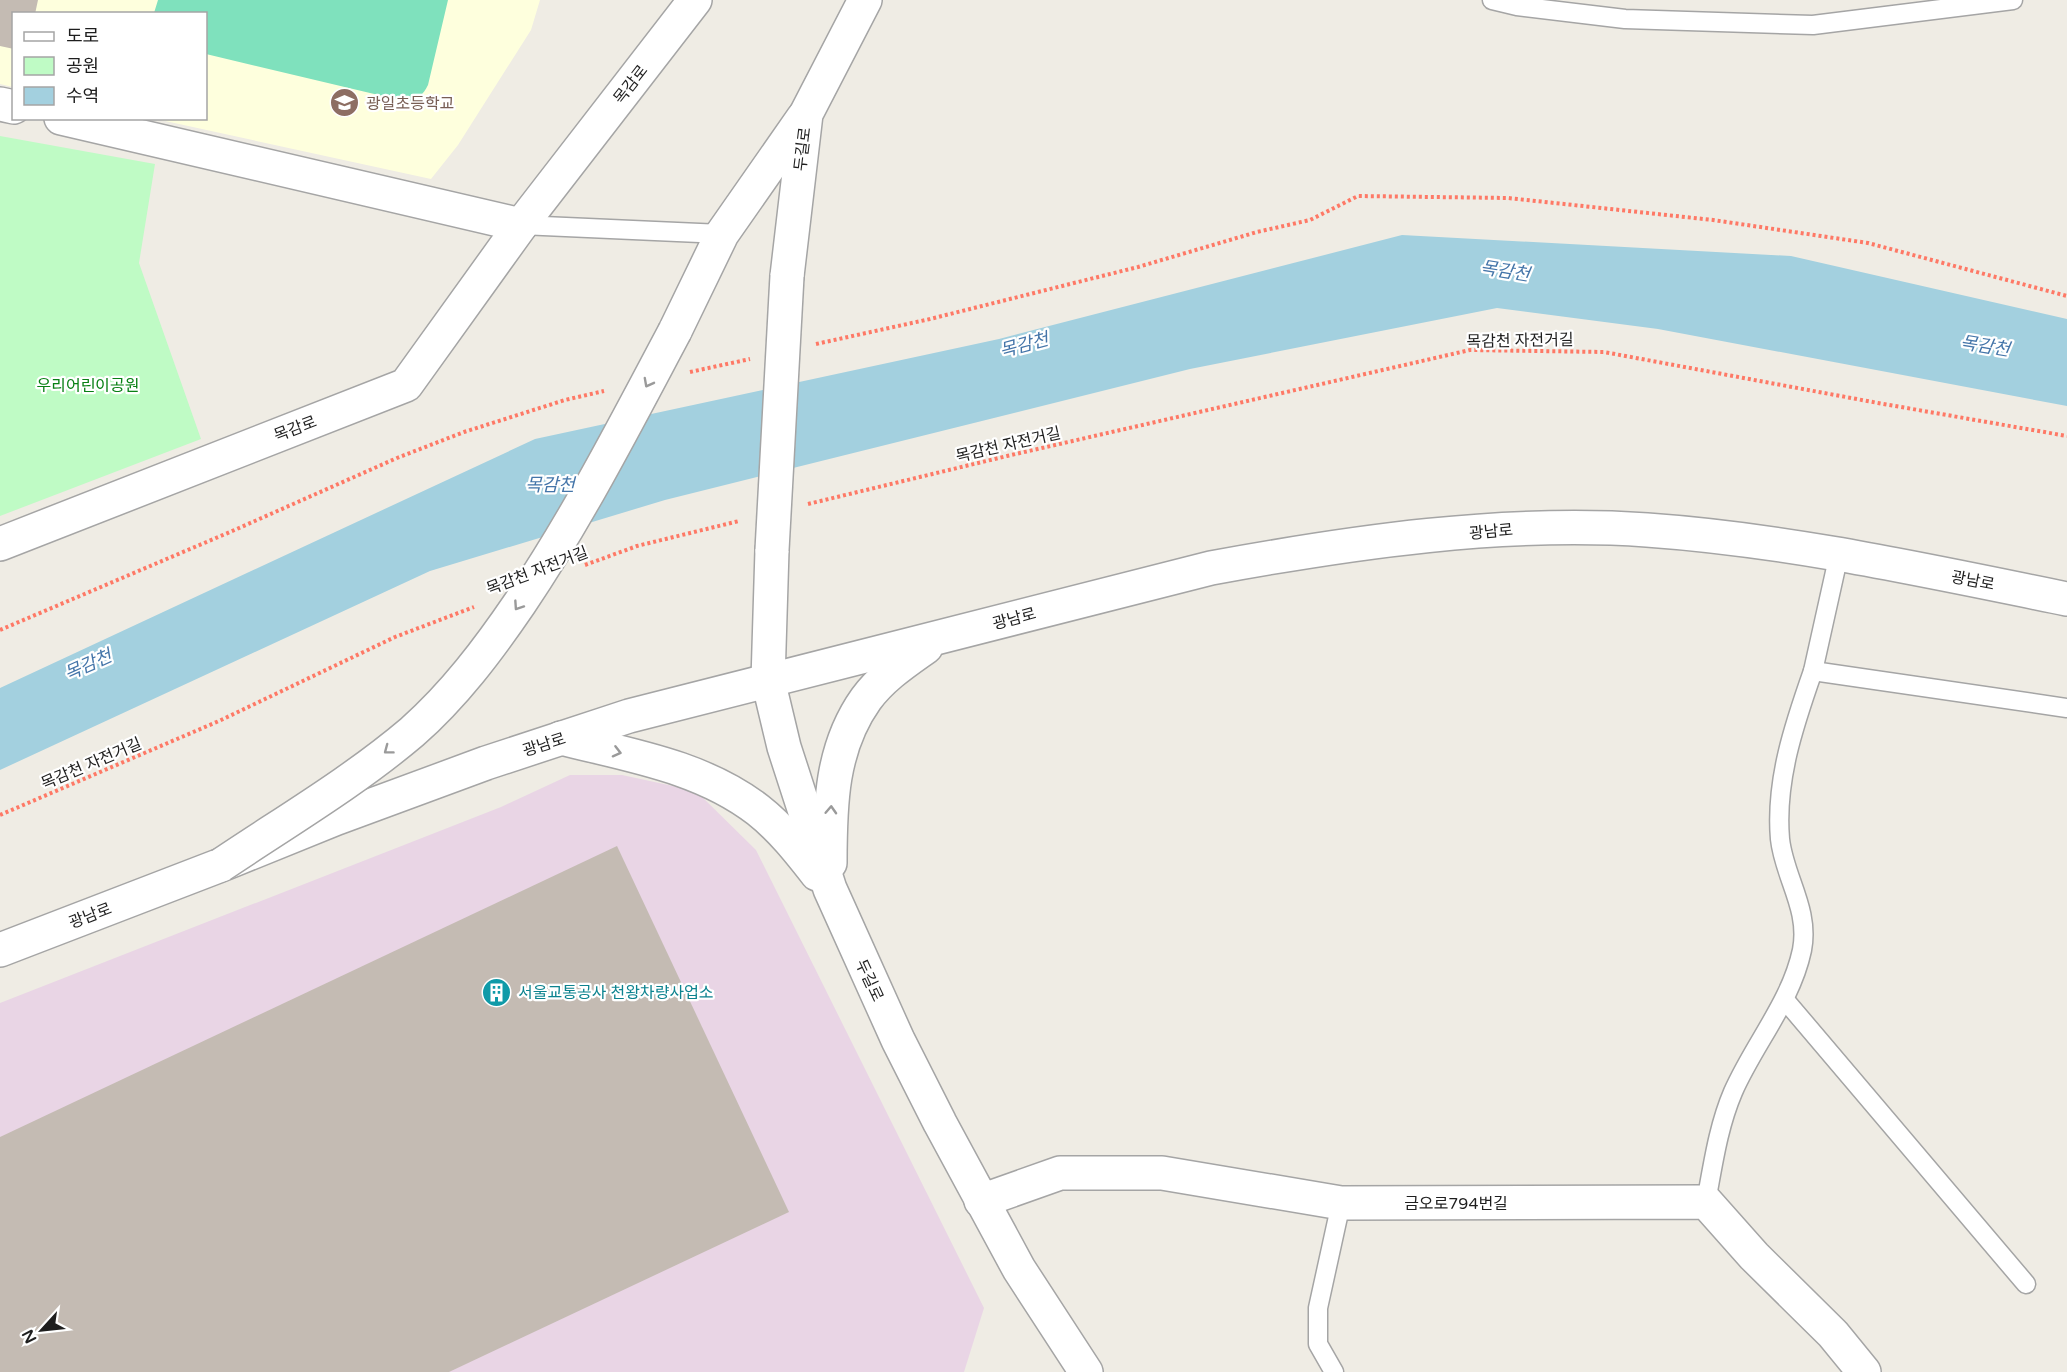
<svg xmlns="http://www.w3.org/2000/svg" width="2067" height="1372" font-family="'Varela Round','Noto Sans KR',sans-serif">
<rect width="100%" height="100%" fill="#efece4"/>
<polygon fill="#e9d5e5" points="570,775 622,775 696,791 756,850 984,1308 964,1372 0,1372 0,1003 501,807"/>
<polygon fill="#feffdd" points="0,0 540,0 531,30 458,145 431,179 156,119 206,118 206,14 14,14 13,87 0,84"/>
<polygon fill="#bffbc5" points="0,136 155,164 139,263 201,439 0,516"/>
<path fill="#7fe1bd" d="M 158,0 L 448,0 L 428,85 C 423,95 418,99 408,102 L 206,54 L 206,14 L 154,13 Z"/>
<polygon fill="#a3d0df" points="1402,235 1791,256 2067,319 2067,406 1658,329 1497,308 1190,369 665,500 430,571 0,770 0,688 535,439 999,339"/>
<g fill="#c4bbb3">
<polygon points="0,0 38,0 35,14 14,14 14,49 0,46"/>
<polygon points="617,846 789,1212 449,1372 0,1372 0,1137"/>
</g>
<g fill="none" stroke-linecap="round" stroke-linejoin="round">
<defs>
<g id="service">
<polyline points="1492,0 1517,6 1625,19 1813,25 2013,0"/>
<polyline points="521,225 722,234"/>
<polyline points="1839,554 1813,671 2067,708"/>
<polyline points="1785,1000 2026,1284"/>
<path d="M 1706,1202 C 1713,1165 1718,1127 1733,1092 C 1754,1044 1791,1002 1802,950 C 1810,909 1784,877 1780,839 C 1775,781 1794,725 1813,671"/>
<polyline points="1334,1372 1318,1344 1318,1308 1341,1203"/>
</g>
<g id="minor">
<polyline points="0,104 14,107"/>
<polyline points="61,118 521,225"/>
<polyline points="0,544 406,385 521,225 695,0"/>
<polyline points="981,1201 1060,1173 1162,1173 1341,1203 1706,1202 1754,1256 1833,1334 1864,1372"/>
</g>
<g id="tertiary">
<polyline points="787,276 806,114 865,0"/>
<polyline points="675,331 722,234 803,118"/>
<polyline points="772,550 768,680 784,747 830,889 898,1040 940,1123 1019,1269 1086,1372"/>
<path d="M 561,738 C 628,755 701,766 758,810 C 781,828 799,851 817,874"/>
<path d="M 830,863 C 830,805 831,748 866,699 C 882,677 905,662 926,647"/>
<path d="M 0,950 L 221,865 L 337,818 L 486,763 L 629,716 L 1211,568 C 1353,542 1503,520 1647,530 C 1789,540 1928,571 2067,599"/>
</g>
</defs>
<use href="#service" stroke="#a5a5a5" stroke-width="21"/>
<use href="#minor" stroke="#a5a5a5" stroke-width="36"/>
<use href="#tertiary" stroke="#a5a5a5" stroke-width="36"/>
<g stroke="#fe7966" stroke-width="4" stroke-dasharray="3 3" stroke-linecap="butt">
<polyline points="816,344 930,319 1138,267 1257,232 1310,220 1358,196 1508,198 1713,220 1868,243 2067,296"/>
<polyline points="690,372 750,359"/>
<polyline points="808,504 1007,456 1470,350 1604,352 1878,403 2067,436"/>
<polyline points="585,565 637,546 739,521"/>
<polyline points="0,630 230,532 397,458 464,432 565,400 604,391"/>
<polyline points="0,815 219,721 395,637 474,607"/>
</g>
<use href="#service" stroke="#fff" stroke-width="18"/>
<use href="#minor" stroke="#fff" stroke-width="33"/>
<use href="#tertiary" stroke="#fff" stroke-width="33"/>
<defs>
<g id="tertiary-bridge">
<polyline points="772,550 787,276"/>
<path d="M 221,865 C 285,822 353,782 412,732 C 454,695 488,650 520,603 C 578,517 626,423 675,331"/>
</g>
</defs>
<use href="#tertiary-bridge" stroke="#a5a5a5" stroke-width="36" stroke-linecap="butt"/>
<use href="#tertiary-bridge" stroke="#fff" stroke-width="33"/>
</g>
<defs><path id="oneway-chevron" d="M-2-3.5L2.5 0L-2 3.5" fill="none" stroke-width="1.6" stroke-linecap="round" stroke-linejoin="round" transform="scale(1.5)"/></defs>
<g stroke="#9a9a9a">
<use href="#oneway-chevron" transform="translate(648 383) rotate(118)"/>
<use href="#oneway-chevron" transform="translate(518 606) rotate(124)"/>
<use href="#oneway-chevron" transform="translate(388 750) rotate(143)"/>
<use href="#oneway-chevron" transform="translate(617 752) rotate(14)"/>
<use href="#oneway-chevron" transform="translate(831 810) rotate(-87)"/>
</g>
<defs>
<symbol id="school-disc" viewBox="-11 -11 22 22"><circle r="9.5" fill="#8d6e63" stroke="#fff"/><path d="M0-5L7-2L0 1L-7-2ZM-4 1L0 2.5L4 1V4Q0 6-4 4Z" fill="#fff"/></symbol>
<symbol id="building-disc" viewBox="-11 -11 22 22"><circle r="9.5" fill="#0f9aa8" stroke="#fff"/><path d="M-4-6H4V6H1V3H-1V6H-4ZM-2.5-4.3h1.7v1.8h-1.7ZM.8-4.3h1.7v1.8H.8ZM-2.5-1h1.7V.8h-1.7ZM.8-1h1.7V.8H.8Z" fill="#fff"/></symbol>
</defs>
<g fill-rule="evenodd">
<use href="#school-disc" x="328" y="86" width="33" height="33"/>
<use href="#building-disc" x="480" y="976" width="33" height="33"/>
</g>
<g text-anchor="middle" stroke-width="4.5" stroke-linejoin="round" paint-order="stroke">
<g font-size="16" fill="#1e1e1e" stroke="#fff">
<text transform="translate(630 84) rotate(-52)" y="6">목감로</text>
<text transform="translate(802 149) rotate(-83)" y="6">두길로</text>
<text transform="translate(1520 340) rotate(-1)" y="6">목감천 자전거길</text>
<text transform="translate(295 428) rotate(-21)" y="6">목감로</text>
<text transform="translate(1008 444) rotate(-13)" y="6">목감천 자전거길</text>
<text transform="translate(1491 531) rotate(-5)" y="6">광남로</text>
<text transform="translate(537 570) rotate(-21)" y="6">목감천 자전거길</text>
<text transform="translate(1973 580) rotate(11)" y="6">광남로</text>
<text transform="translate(1014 618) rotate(-15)" y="6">광남로</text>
<text transform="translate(544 744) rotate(-18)" y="6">광남로</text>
<text transform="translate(91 763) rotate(-23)" y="6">목감천 자전거길</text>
<text transform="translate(90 915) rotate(-21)" y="6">광남로</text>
<text transform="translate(870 980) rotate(65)" y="6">두길로</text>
<text x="1456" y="1209">금오로794번길</text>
</g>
<g font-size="16" fill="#785e54" stroke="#fff" text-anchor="start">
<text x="366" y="109">광일초등학교</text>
</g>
<g font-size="16" fill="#088014" stroke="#fff">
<text x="88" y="391">우리어린이공원</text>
</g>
<g font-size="16" fill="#0d838f" stroke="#fff" text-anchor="start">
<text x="518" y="998">서울교통공사 천왕차량사업소</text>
</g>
<g font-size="18" font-style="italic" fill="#4475a9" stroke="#fff">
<text transform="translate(1505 271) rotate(9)" y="6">목감천</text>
<text transform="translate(1024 345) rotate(-15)" y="6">목감천</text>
<text transform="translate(1985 346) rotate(9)" y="6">목감천</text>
<text x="550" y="491">목감천</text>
<text transform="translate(88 665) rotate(-24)" y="6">목감천</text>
</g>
</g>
<rect x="12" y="12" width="195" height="108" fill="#ffffff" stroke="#a5a5a5" stroke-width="1.5"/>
<rect x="24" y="32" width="30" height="9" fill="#ffffff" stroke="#a5a5a5" stroke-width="1.5"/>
<text x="66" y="42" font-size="18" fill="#1e1e1e">도로</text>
<rect x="24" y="57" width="30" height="18" fill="#bffbc5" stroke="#a5a5a5" stroke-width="1.5"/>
<text x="66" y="72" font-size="18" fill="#1e1e1e">공원</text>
<rect x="24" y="87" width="30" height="18" fill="#a3d0df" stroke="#a5a5a5" stroke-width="1.5"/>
<text x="66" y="102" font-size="18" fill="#1e1e1e">수역</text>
<g transform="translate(42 1330) rotate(243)" stroke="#ffffff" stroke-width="4.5" paint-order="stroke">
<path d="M0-4.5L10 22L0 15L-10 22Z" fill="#1e1e1e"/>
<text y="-9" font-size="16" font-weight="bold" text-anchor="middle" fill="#1e1e1e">N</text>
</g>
</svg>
